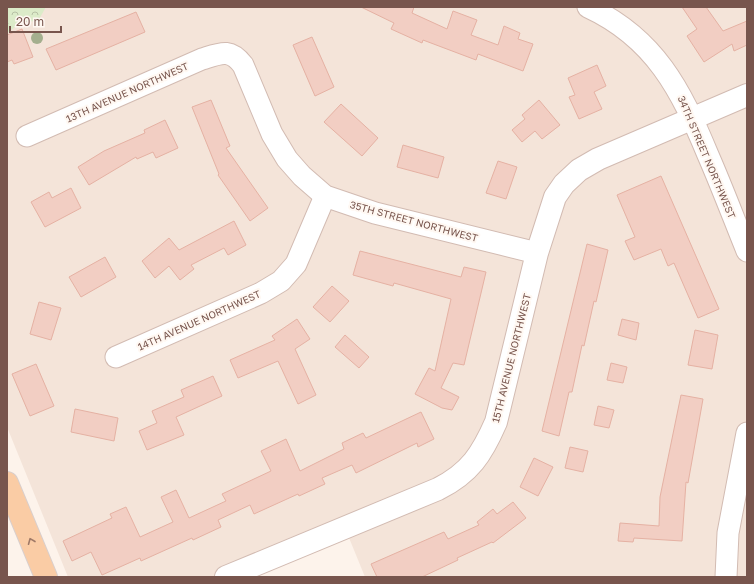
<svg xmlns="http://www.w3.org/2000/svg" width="754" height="584" font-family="'Golos Text',sans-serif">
<defs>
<pattern id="forest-crowns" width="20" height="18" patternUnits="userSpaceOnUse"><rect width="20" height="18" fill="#dcebc9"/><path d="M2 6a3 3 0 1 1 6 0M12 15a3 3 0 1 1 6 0" fill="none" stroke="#b7c1a5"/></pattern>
</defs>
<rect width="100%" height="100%" fill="#fdf3eb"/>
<polygon fill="#f4e4d9" points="7,7 747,7 747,577 365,577 345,528 226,577 68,577 7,427"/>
<polygon fill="url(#forest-crowns)" points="7,7 46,7 38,21 22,22 7,33"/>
<g fill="#f2cec3" stroke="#e5b1a3">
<polygon points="361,7 414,7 412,13 447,29 453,11 477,20 471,35 498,45 504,26 520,33 518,39 533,44 523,71 478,54 476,60 423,40 422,43 391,29 394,23"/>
<polygon points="682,7 706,7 723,31 747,21 747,45 734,51 732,44 704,62 687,36 697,29"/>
<polygon points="136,12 145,32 56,70 46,49"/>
<polygon points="22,29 33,57 14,64 12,60 7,62 7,35"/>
<polygon points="312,37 334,87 315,96 293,45"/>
<polygon points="597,65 606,86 594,92 602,109 579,119 569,97 575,95 568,78"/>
<polygon points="211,100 230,146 226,148 268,208 250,221 218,175 219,174 192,107"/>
<polygon points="539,100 560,125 542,139 535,131 522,142 512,130 525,119 522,115"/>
<polygon points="341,104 378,138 362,156 324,122"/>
<polygon points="165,120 178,148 156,158 153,152 137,159 136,157 89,185 78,167 104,151 145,133 144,130"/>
<polygon points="403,145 444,157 438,178 397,167"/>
<polygon points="498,161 517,167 506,199 486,193"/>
<polygon points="661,176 719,309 698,318 674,263 668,266 661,249 634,260 625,241 635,237 617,195"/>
<polygon points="71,188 81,208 45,227 31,202 49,192 52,198"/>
<polygon points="234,221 246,245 228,255 224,248 191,265 194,269 180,280 169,266 155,278 142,261 169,238 179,250"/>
<polygon points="587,244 608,250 596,302 594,301 584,346 582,345 572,392 569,392 559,436 542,431"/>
<polygon points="360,251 461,277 464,267 486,272 464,365 453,363 441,388 459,397 452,410 442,408 415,394 429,368 435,371 451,299 394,283 393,286 353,275"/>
<polygon points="105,257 116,277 81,297 69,277"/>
<polygon points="332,286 349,301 330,322 313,307"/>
<polygon points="39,302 61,308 51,340 30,334"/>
<polygon points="297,319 310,339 295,349 316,395 298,404 278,361 238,378 230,360 275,340 272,336"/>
<polygon points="622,319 639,323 636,340 618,335"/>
<polygon points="695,330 718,335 712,369 688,365"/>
<polygon points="345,335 369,357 359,368 335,347"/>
<polygon points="611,363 627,367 623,383 607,380"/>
<polygon points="36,364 54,406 30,416 12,374"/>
<polygon points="213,376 222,396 176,417 184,435 147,450 139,431 157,423 152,411 184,397 181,390"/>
<polygon points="681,395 703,399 688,483 686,482 682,541 634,538 633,542 618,541 620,523 659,526 660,497"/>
<polygon points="598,406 614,410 609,428 594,425"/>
<polygon points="75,409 118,418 114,441 71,432"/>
<polygon points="421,412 434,439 418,447 417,443 356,473 352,465 322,478 325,484 299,496 298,494 254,514 250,505 218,520 221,527 193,540 192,538 141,561 140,558 102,575 91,552 72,561 63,541 112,518 110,514 126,507 140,537 173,522 161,497 176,490 189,518 226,501 222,494 271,471 261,451 286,439 300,471 344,449 342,443 363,433 366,438"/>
<polygon points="570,447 588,451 583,472 565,468"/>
<polygon points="534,458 553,467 538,496 520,487"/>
<polygon points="513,502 526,518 493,543 492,542 457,558 458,560 422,577 377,577 371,564 444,532 448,539 479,525 477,522 493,509 497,514"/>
</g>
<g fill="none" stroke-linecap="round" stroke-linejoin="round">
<defs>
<g id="minor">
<path d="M 588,7 C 655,38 681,90 708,155 C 722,187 734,219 747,251"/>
<path d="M 27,136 L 202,59 C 221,53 230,48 243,65 L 272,134 L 287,159 L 302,176 L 325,196 L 375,213 L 537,253"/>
<polyline points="116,357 261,293 281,281 296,264 325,196"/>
<polyline points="726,577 728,533 747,433"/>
</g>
<path id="tertiary" d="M 226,577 L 438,489 C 470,473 482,454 496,422 L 537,253 L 555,197 L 564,184 L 579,170 L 598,159 L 747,95"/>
<polyline id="primary" points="7,483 46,577"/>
</defs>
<use href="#minor" stroke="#d2bbb2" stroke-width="23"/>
<use href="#tertiary" stroke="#d2bbb2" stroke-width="24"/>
<use href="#primary" stroke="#d9cfcd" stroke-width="24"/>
<use href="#minor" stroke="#fff" stroke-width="21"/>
<use href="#tertiary" stroke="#fff" stroke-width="22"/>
<use href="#primary" stroke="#facca5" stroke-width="22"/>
</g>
<circle fill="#a4af8e" cx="37" cy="38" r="6"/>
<defs><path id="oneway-chevron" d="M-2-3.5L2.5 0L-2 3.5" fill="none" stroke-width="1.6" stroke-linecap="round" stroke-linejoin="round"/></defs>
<use stroke="#9f7967" href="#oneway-chevron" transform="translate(31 541) rotate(-112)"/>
<g text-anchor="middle" stroke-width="4" stroke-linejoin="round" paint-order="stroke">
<g font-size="10" fill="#78554d" stroke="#fff8f2">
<text transform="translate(127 92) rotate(-24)" y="4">13TH AVENUE NORTHWEST</text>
<text transform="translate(707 157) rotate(67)" y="4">34TH STREET NORTHWEST</text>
<text transform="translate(414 221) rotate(15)" y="4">35TH STREET NORTHWEST</text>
<text transform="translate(199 320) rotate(-24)" y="4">14TH AVENUE NORTHWEST</text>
<text transform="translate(511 358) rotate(-76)" y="4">15TH AVENUE NORTHWEST</text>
</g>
</g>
<rect width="754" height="584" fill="none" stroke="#78554d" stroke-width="16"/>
<path d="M10 26v6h51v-6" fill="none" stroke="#78554d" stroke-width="2"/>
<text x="16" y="26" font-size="12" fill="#78554d" stroke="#fff8f2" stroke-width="3" paint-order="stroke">20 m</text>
</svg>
